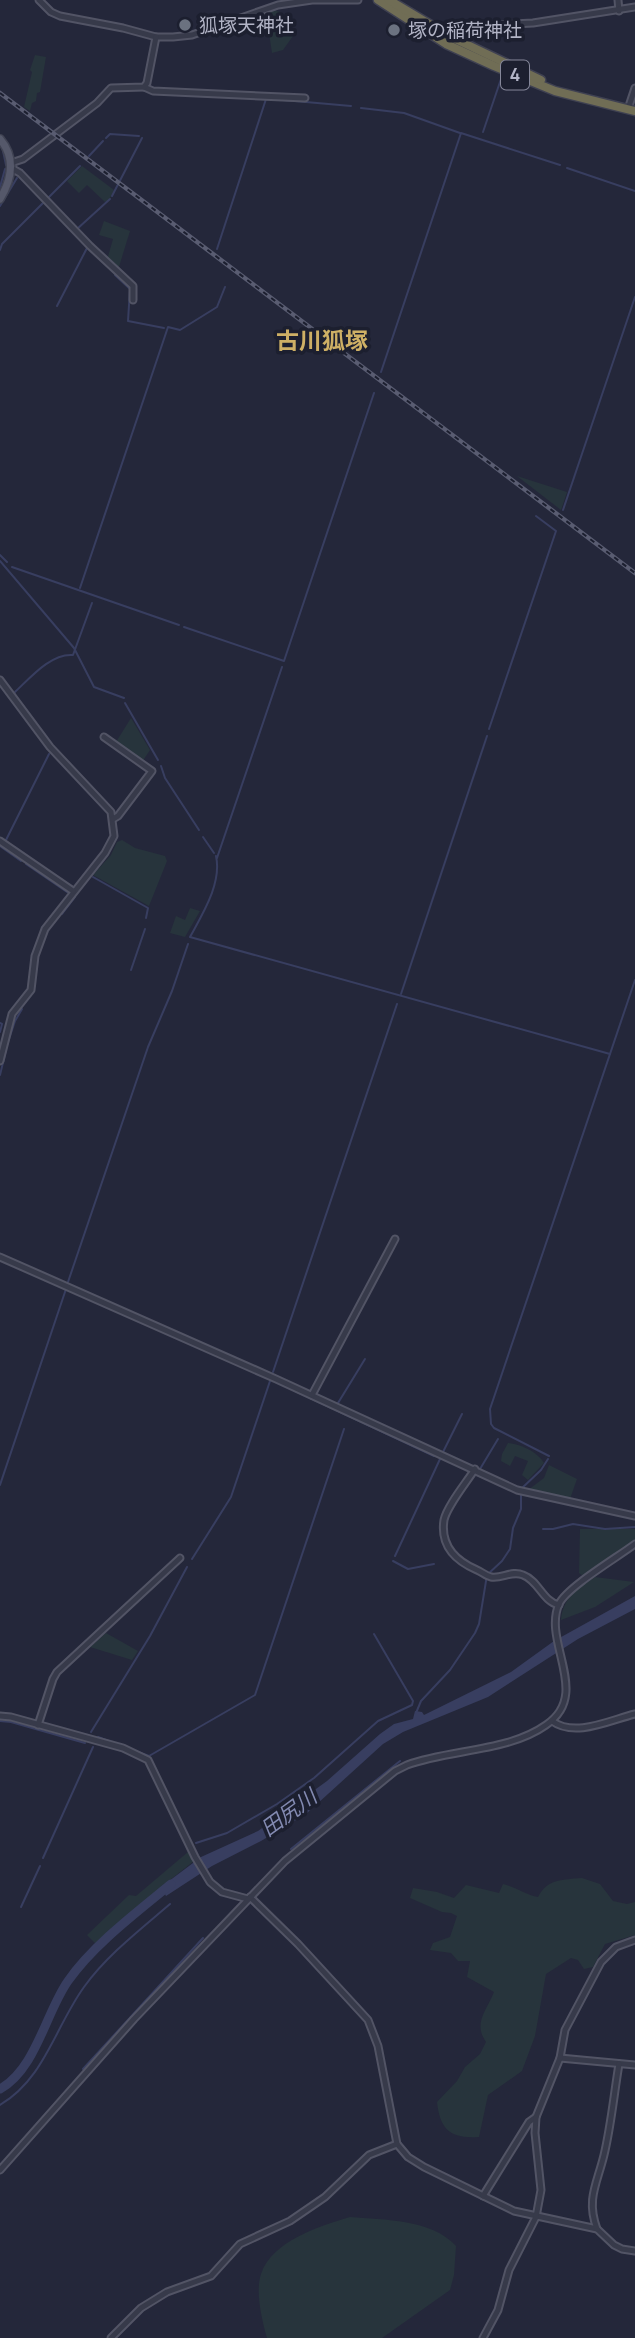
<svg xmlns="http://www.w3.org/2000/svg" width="635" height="2338" font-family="Manrope,'Noto Sans JP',sans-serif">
<rect width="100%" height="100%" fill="#24273a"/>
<g fill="#27343c">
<polygon points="273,10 280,12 282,24 293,36 283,50 272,53 269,33 266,31 264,24 253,24 250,16"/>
<polygon points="35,55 46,57 40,92 37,93 36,101 32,103 30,111 24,107 32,72 30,70"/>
<polygon points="82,166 114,190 109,200 105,202 87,185 79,193 67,181"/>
<polygon points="104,221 130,231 118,270 107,260 113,239 99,235"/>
<polygon points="517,476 567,492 561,510"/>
<polygon points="131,718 150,750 142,762 116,742"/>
<polygon points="122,840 135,848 165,856 167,861 149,906 93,875 111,855 117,842"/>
<polygon points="190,908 200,911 185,937 170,933 176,916 185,920"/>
<path d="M 508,1443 C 520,1444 538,1452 544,1463 L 528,1480 L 522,1475 L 528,1461 L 515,1456 L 510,1466 L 501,1461 L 502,1454 Z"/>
<polygon points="549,1465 577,1479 570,1499 528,1490 544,1478"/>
<polygon points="580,1529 635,1529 635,1540 583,1576 579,1573"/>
<path d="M 595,1577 L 634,1582 L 595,1607 L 561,1620 C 563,1597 578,1589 595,1577 Z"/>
<polygon points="106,1633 138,1651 132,1660 90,1647"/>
<polygon points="188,1852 194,1861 161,1887 97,1945 87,1935 129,1895 136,1896"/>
<path d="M 582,1878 L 600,1884 L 613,1901 L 627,1904 L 635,1902 L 635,1935 L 605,1944 L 593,1967 L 584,1969 L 578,1960 L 571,1958 L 546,1974 L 535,2036 L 522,2071 L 488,2095 L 479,2137 C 450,2139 440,2129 437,2102 L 457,2081 L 465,2067 L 480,2054 L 486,2042 C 473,2023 486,2012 494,1992 L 467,1977 L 470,1961 L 458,1961 L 451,1953 L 430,1950 L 433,1943 L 450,1937 L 457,1916 L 451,1913 L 442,1912 L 410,1898 L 413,1888 L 437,1892 L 454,1898 L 466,1885 L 499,1893 L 503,1884 C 516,1887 526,1895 538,1897 C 548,1878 563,1880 582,1878 Z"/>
<path d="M 350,2217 C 384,2220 432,2219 456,2246 L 454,2275 L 450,2290 L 382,2338 L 267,2338 C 262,2320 255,2292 261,2274 C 272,2241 320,2226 350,2217 Z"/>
</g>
<polygon fill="#383e60" points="635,1596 635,1609 578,1639 488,1697 403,1732 383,1744 306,1814 261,1841 212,1866 166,1896 161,1887 201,1857 258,1831 327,1781 380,1734 394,1724 413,1719 415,1711 422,1712 424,1715 511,1672 554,1641"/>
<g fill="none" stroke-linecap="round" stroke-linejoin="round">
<g stroke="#383e60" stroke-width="2">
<polyline points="272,99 351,106"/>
<polyline points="361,108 404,113 460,133"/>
<polyline points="483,132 501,79"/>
<polyline points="106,138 110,134 139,136"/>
<polyline points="3,151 6,165"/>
<polyline points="89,156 103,141"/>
<polyline points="567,168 635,191"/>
<polyline points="0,187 5,169"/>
<polyline points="112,196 142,138"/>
<polyline points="48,198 80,166"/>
<polyline points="0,206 17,178"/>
<polyline points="77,229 110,199"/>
<polyline points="217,249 266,99"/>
<polyline points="0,250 2,244 43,203"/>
<polyline points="115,275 130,289 128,321 164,328"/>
<polyline points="57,306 87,248"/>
<polyline points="381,372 461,133 560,165"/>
<polyline points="563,510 635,297"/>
<polyline points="0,555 7,562"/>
<polyline points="0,561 74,648 94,687 124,698"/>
<polyline points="12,567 179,625"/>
<polyline points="80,588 168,327 180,330 217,307 225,287"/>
<polyline points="184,627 284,661 374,393"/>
<path d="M 15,692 C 30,678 51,653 73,655 L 92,603"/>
<polyline points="125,703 158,760"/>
<polyline points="489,729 556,531 536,516"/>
<polyline points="161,766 165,778 199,830"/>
<polyline points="203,837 214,853"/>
<polyline points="6,840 49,754"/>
<polyline points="0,846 21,861"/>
<path d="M 216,856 C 222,883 203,913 190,937 L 610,1054"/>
<polyline points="217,858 282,667"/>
<polyline points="26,864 67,892"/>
<polyline points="93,877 148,908 146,918"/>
<polyline points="62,914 75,897"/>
<polyline points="131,970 145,929"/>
<polyline points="401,994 487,736"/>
<polyline points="0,1023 2,1024 0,1032"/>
<polyline points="7,1045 15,1021 22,1009"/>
<polyline points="0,1075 6,1050"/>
<polyline points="68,1282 148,1047 172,991 188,944"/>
<polyline points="273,1372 397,1004"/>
<polyline points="293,1390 434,1456"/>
<polyline points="338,1403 365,1359"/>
<polyline points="443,1452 462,1414"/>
<polyline points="549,1456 494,1428 491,1424 490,1409 635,980"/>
<polyline points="480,1469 498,1439"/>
<polyline points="0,1485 66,1289"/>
<polyline points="543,1529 553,1529 573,1524 605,1529 635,1527"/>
<polyline points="395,1556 440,1459"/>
<polyline points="192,1559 231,1497 270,1381"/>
<polyline points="393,1561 408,1569 434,1564"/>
<polyline points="416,1713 421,1701 450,1670 475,1633 479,1624 487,1575 502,1561 510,1549 513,1528 521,1509 521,1489 541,1470 548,1459"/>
<polyline points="0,1721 11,1722 85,1743"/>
<polyline points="91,1732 150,1636 187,1567"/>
<polyline points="98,1737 149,1756 255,1695 344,1429"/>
<polyline points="196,1843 227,1833 277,1804 314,1778 378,1721 412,1705 413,1701 374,1634"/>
<polyline points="291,1849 400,1761"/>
<polyline points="43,1858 93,1747"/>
<polyline points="21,1907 40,1866"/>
<polyline points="83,2069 203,1938"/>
<path d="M 0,2105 C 45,2078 55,2027 84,1987 C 107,1955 141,1929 170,1904"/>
</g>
<path stroke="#383e60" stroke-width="9" d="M 0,2089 C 36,2069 46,2012 68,1981 C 93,1945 137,1912 171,1884"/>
<defs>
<g id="minor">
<polyline points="39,0 51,12 60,16 123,28 156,37 173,37 192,35 278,5 312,0 358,0"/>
<polyline points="618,0 619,11"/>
<polyline points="446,44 457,27 533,23 635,7"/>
<polyline points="144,87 153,91 305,98"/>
<polyline points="628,109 635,88"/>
<polyline points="11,163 23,159 97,103 111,88 144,87 147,83 156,37"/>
<polyline points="11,168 20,173 90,246 133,286 133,300"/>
<polyline points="0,680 50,747 111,812 114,836 105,853 45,929 35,956 31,990 12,1014 0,1061"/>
<polyline points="104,737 152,771 118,816 113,819"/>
<polyline points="0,841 73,891"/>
<polyline points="0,1257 276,1379 517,1490 635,1516"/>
<polyline points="312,1395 395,1239"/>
<path d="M 475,1469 C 466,1483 447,1506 444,1520 C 440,1546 456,1561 477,1570 C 482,1572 486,1576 491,1577 C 502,1579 512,1570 523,1575 C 539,1581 542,1601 559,1605"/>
<polyline points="0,1716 11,1717 123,1748 148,1760 195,1857 210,1882 222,1892 248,1899"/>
<path d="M 552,1721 C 575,1738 610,1720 635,1714"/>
<polyline points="38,1725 53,1679 57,1672 180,1558"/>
<polyline points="250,1897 298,1944 368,2020 378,2046 397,2144 408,2157 424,2167 514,2211 597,2229 614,2245 622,2249 635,2251"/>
<polyline points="560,2058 635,2065"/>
<path d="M 0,2170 L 134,2019 L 285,1861 L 395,1771 L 407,1765 C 450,1749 508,1752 546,1725 C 592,1694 542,1642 559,1604 C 567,1587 618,1557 635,1544"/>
<polyline points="483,2196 529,2122 536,2117"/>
<path d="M 597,2229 C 586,2199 597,2184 604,2155 C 611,2126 614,2094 619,2064"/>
<polyline points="111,2338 141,2308 167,2292 211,2276 240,2244 290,2221 325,2197 369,2155 397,2144"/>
<polyline points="483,2338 498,2310 509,2270 536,2217 541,2190 535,2133 536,2117 560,2058 565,2030 601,1962 616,1947 635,1940"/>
</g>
<path id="major" d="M 0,139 C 16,158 12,179 0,199"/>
<g id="highway">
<polyline points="378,0 446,44 494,66 555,91 635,111"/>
<polyline points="389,0 451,37 541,80"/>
</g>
</defs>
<use href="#minor" stroke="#525465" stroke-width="9"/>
<use href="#major" stroke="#404353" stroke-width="10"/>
<use href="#highway" stroke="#3f4152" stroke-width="11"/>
<use href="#minor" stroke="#373a4a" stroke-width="5"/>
<use href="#major" stroke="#55586a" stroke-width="7"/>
<use href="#highway" stroke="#706d55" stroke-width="8"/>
<defs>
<polyline id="rail" points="0,93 635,573"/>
</defs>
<use href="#rail" stroke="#595c71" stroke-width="4.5"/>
<use href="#rail" stroke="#1c1f2f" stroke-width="2" stroke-dasharray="5" stroke-linecap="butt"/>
</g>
<g fill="#6b7280" stroke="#1c1f2f" stroke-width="2.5">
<circle cx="185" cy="25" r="7"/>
<circle cx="394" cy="30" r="7"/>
</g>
<g text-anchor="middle" stroke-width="7" stroke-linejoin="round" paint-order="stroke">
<rect fill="#1c1f2f" stroke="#858799" stroke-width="2" x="501" y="60.5" width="28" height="29" rx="5"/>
<g font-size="18" font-weight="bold" fill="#b2b4c6">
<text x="515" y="81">4</text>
</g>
<g font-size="19" fill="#b2b4c6" stroke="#1c1f2f" text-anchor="start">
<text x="199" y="32">狐塚天神社</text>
<text x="408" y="37">塚の稲荷神社</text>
</g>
<g font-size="21" font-style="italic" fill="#838ab1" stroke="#1c1f2f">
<text transform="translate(289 1813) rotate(-36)" y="7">田尻川</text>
</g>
<g font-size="23" font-weight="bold" fill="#ceb065" stroke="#1c1f2f">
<text x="322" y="349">古川狐塚</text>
</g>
</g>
</svg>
